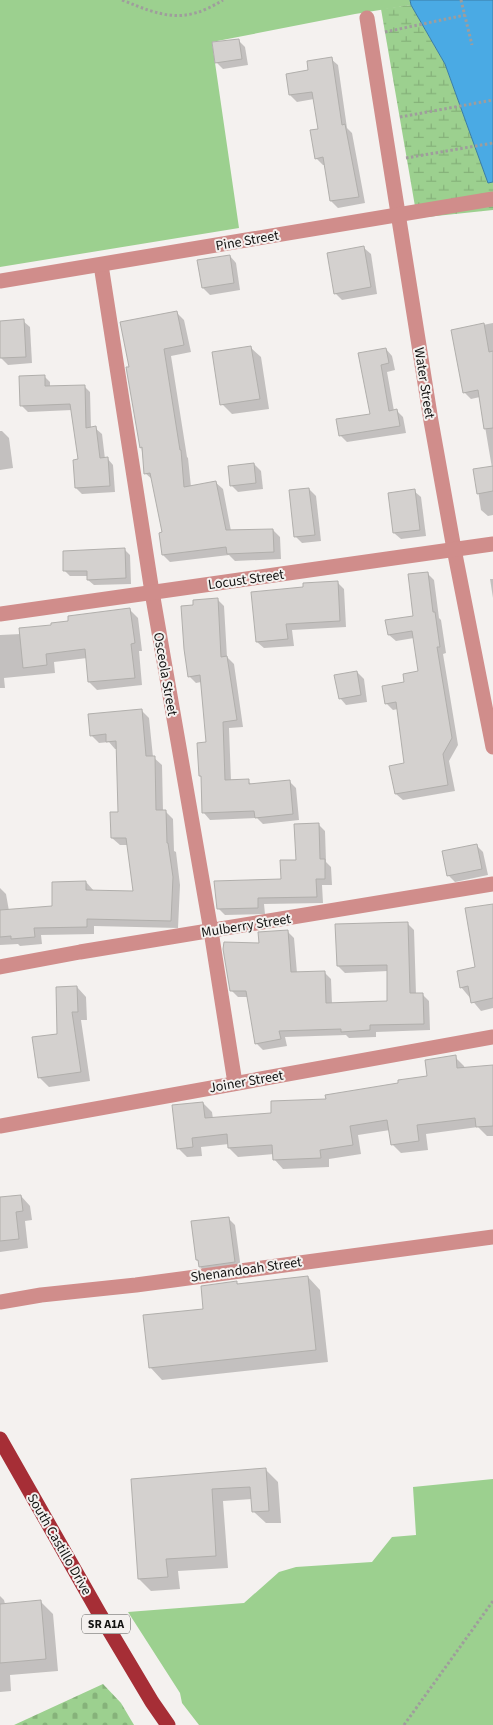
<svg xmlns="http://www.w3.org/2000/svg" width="493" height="1725" font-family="'Source Sans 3',sans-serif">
<defs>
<pattern id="wetland-marsh" width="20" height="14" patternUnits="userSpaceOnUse" patternTransform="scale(1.25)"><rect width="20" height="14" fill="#9cd08f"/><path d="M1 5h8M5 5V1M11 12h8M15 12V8" fill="none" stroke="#86b27a"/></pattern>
<pattern id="cemetery-stones" width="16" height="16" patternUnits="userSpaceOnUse" patternTransform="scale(1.25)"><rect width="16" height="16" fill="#9cd08f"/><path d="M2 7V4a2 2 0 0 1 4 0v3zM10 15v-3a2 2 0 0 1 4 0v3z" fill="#86b27a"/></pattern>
</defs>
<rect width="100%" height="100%" fill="#f4f1ef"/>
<g fill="#9cd08f">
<polygon points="0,0 410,0 411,5 355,14 212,42 239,228 0,267"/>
<polygon points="493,1479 493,1725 199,1725 182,1703 180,1693 128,1612 244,1603 279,1572 296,1567 372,1562 392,1537 416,1535 413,1487"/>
</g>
<polygon fill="url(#wetland-marsh)" points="411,5 445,64 488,182 493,182 493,210 417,218 381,9"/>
<polygon fill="url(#cemetery-stones)" points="103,1684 121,1703 134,1725 14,1725"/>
<polygon fill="#4aaae4" stroke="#3a7da5" points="410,0 493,0 493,182 488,183 445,64 411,5"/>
<g fill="#0003">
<polygon points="238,40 245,47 248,65 223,69 216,62"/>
<polygon points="331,59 338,65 347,128 352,133 365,203 338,208 331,201 326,165 323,165 316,158 319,130 314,99 297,102 290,95 288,75 310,71"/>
<polygon points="364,248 371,254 377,294 342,300 335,293"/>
<polygon points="230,256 236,263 240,290 210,295 203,288"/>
<polygon points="177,313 184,320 191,352 171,356 187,457 188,458 191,487 215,482 223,489 231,531 273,530 280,537 281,559 235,561 229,555 170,562 163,555 163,533 153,480 145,473 130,368"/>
<polygon points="23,321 30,327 32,363 8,365 1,358 0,322"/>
<polygon points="493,323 493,515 488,516 481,510 475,470 492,468 480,397 471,399 464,392 452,331"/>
<polygon points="251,348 261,357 269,409 232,414 222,404"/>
<polygon points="386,349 392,356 395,370 387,372 394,411 397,411 403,417 406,433 347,442 340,435 371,415 360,354"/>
<polygon points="44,376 50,382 50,387 84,386 90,392 91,428 95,428 102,434 105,459 107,458 113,465 115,492 82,494 76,488 80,460 72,410 28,412 22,406"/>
<polygon points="0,431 2,431 9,438 13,468 0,470"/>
<polygon points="254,464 261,471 263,489 238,492 231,485"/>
<polygon points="309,489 316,496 321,541 302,543 295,536"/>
<polygon points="414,491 421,497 426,536 401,539 394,533"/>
<polygon points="124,549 130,555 131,584 94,585 88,580 88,576 70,576 64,570"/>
<polygon points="427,573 434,580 439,618 441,620 446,653 443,654 458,745 449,761 455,791 403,800 396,794 406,764 398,709 393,710 386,703 406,683 420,672 414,638 396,641 389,635 415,617"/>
<polygon points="490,579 493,579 493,598"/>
<polygon points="337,582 344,589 346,627 292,630 294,646 264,648 257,642 304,588"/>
<polygon points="217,599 224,606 227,657 234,664 243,727 229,728 231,781 248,781 252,785 289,781 296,788 299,820 263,824 257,818 210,820 204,813 202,778 200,776 207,744 201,682 196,683 189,676 194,606"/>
<polygon points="130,610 138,618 142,651 139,651 142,685 97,690 89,682 87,658 54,662 55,673 4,678 5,688 0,688 0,635 21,634"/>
<polygon points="357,672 364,679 367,702 346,705 340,698"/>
<polygon points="141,710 149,718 153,757 162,765 163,811 165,811 173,819 174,851 176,852 180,885 178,928 94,926 94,934 41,935 42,944 20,946 18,944 0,945 0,888 6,894 9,911 53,907 86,882 94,891 135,892 129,845 120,845 112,838 120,813 118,749 115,749 109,742 99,743 91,735"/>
<polygon points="318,824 325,831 326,862 331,867 332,885 322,885 323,903 264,904 265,914 225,915 218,908 282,880 297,861"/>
<polygon points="476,845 483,852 488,875 455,882 448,875"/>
<polygon points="493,905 493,1008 481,1011 461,987 476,968"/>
<polygon points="407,923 414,930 416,994 422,994 429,1001 430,1030 376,1032 376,1037 349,1038 346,1035 285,1037 287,1046 263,1050 256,1043 249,997 238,997 231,990 260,944 287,931 294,938 297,973 324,972 331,979 332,1004 389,1002 388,971 345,973 338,966"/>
<polygon points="77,987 86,997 87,1020 81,1020 90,1081 49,1087 39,1077"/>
<polygon points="455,1057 464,1066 465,1069 493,1067 493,1136 487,1136 478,1127 426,1134 428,1150 401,1153 392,1144 390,1130 358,1135 361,1154 329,1159 329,1167 283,1169 274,1159 274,1154 238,1157 229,1148 229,1144 201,1147 202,1156 187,1157 178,1148 203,1103 212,1112 213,1119 272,1114 428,1077"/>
<polygon points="21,1196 30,1206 32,1220 25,1221 28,1248 0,1252 0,1199"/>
<polygon points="228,1218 235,1225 241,1269 207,1273 200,1267 199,1262 197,1260"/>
<polygon points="308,1277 320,1290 328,1362 162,1380 150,1367 205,1310 236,1282 239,1285"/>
<polygon points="266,1470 278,1482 281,1523 266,1523 253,1511 252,1499 223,1501 228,1568 178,1571 180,1589 151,1591 139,1579 132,1480"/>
<polygon points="0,1596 4,1600 5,1604 40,1601 53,1614 58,1671 10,1675 11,1691 0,1692"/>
</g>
<g fill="#d4d1cf" stroke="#b1afac">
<polygon points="239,39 242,59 215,63 212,42"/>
<polygon points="332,57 342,125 345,124 359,197 330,201 323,157 315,159 310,130 318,129 312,92 289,95 286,74 308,70 307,61"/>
<polygon points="364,246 371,287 334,294 327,253"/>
<polygon points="230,255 234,283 202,288 197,260"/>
<polygon points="177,311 184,345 164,349 180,450 181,450 184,487 216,481 226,530 273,529 274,552 227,554 226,547 162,555 159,533 162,532 150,473 144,474 142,447 140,448 126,367 129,367 120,322"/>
<polygon points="24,319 26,357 0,358 0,321"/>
<polygon points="484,323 489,352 493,351 493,428 484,429 478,390 463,393 451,330"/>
<polygon points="251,346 260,399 220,405 212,352"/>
<polygon points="386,348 389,363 381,365 389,411 397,409 400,426 339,436 336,419 370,414 358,353"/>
<polygon points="45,375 45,386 85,385 86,428 96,426 100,458 108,457 110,486 75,488 73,460 78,459 70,404 20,406 19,376"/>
<polygon points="254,463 256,483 230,486 228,466"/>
<polygon points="493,466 493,491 477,494 473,469"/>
<polygon points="309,488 315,535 294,537 289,490"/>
<polygon points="415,489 420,530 393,533 388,493"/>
<polygon points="125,548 126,578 87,580 87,571 63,571 63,551"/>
<polygon points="428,572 433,612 435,612 440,647 437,647 452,738 443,754 448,785 395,794 389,766 404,763 396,702 385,704 382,686 404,682 403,674 418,671 412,631 388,635 385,620 413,616 408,574"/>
<polygon points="338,581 340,621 286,624 288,639 256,642 251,592 303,587 303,583"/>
<polygon points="218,598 221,657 227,656 237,720 223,722 225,780 249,779 249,784 290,780 293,814 255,818 254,811 202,813 201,776 199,776 197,743 206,742 200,675 188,677 184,649 181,606 193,605 193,600"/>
<polygon points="130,608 135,643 131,644 135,678 88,682 85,649 46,654 47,665 23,668 19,628 51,625 51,623 68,621 68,616"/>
<polygon points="357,671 361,695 339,699 334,675"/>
<polygon points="142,709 146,756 155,756 156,810 166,810 167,843 168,843 173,877 171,921 87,919 87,927 34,928 35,937 11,939 11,936 0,937 0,910 52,906 52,882 86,881 86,890 133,891 126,838 111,838 110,812 118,812 116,741 106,742 106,734 90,736 88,714"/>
<polygon points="319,823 320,859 325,859 325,879 316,879 317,897 258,898 258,908 217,909 214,881 281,879 280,860 296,860 294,824"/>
<polygon points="477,844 482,869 447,876 442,851"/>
<polygon points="493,904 493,998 471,1003 468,986 460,988 457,971 475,967 465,908"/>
<polygon points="408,922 410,993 423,993 424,1024 370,1025 370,1030 341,1032 341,1029 279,1031 281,1039 255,1044 246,991 230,991 223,949 224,942 259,943 258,932 288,930 291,972 325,971 326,1003 387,1001 387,965 337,966 335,924"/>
<polygon points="77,986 78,1012 72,1012 81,1072 38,1078 32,1037 57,1034 56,987"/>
<polygon points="456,1055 457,1068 493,1065 493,1126 476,1127 475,1118 417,1125 419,1141 391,1145 387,1120 350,1126 353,1145 320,1150 321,1158 273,1160 272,1145 228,1148 227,1134 192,1138 193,1147 177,1149 172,1105 203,1102 205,1118 271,1113 271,1101 326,1099 325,1095 398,1083 398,1080 427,1076 425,1060"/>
<polygon points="21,1195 23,1211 16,1212 19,1239 0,1241 0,1197"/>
<polygon points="229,1217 235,1262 199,1267 198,1260 196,1260 191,1221"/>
<polygon points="308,1276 316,1350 149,1368 143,1315 203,1309 201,1286 237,1281 237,1284"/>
<polygon points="266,1468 269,1511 252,1512 250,1487 212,1489 216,1556 166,1559 168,1577 138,1579 131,1479"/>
<polygon points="41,1600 46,1659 0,1663 0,1604"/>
</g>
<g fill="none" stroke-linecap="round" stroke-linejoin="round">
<g stroke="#9f9d9c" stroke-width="3" stroke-dasharray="2.5 2.5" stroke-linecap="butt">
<path d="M 122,0 C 162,16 183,25 223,0"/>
<polyline points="461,0 472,45"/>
<polyline points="385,32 465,15"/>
<polyline points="400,117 493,100"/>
<polyline points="406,158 493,143"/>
<polyline points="404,1725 493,1601"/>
</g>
<g stroke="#d08d8b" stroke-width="15">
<polyline points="367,18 431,421 454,549 493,747"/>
<polyline points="101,265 152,592 211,931 235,1083"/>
<polyline points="0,281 493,199"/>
<polyline points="0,614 493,544"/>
<polyline points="0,967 80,952 493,884"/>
<polyline points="0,1126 493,1037"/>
<polyline points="0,1302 41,1295 136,1285 493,1237"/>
</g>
<polyline stroke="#a62e36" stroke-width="15" points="0,1439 99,1613 152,1702 168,1725"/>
</g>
<g text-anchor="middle" stroke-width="4" stroke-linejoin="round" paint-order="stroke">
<rect fill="#f4f1ef" stroke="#565654" stroke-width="1" x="82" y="1614.5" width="48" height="19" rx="4"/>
<g font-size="12" font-weight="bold" fill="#131312">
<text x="106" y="1628">SR A1A</text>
</g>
<g font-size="14" fill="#131312" stroke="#f4f1ef">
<text transform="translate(247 240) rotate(-10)" y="5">Pine Street</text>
<text transform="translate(425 383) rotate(81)" y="5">Water Street</text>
<text transform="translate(246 579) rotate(-8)" y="5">Locust Street</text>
<text transform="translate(166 674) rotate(80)" y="5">Osceola Street</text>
<text transform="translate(246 925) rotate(-9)" y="5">Mulberry Street</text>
<text transform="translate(246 1081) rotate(-10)" y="5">Joiner Street</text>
<text transform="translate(246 1269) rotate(-8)" y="5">Shenandoah Street</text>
<text transform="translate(60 1544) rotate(60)" y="5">South Castillo Drive</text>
</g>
</g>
</svg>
